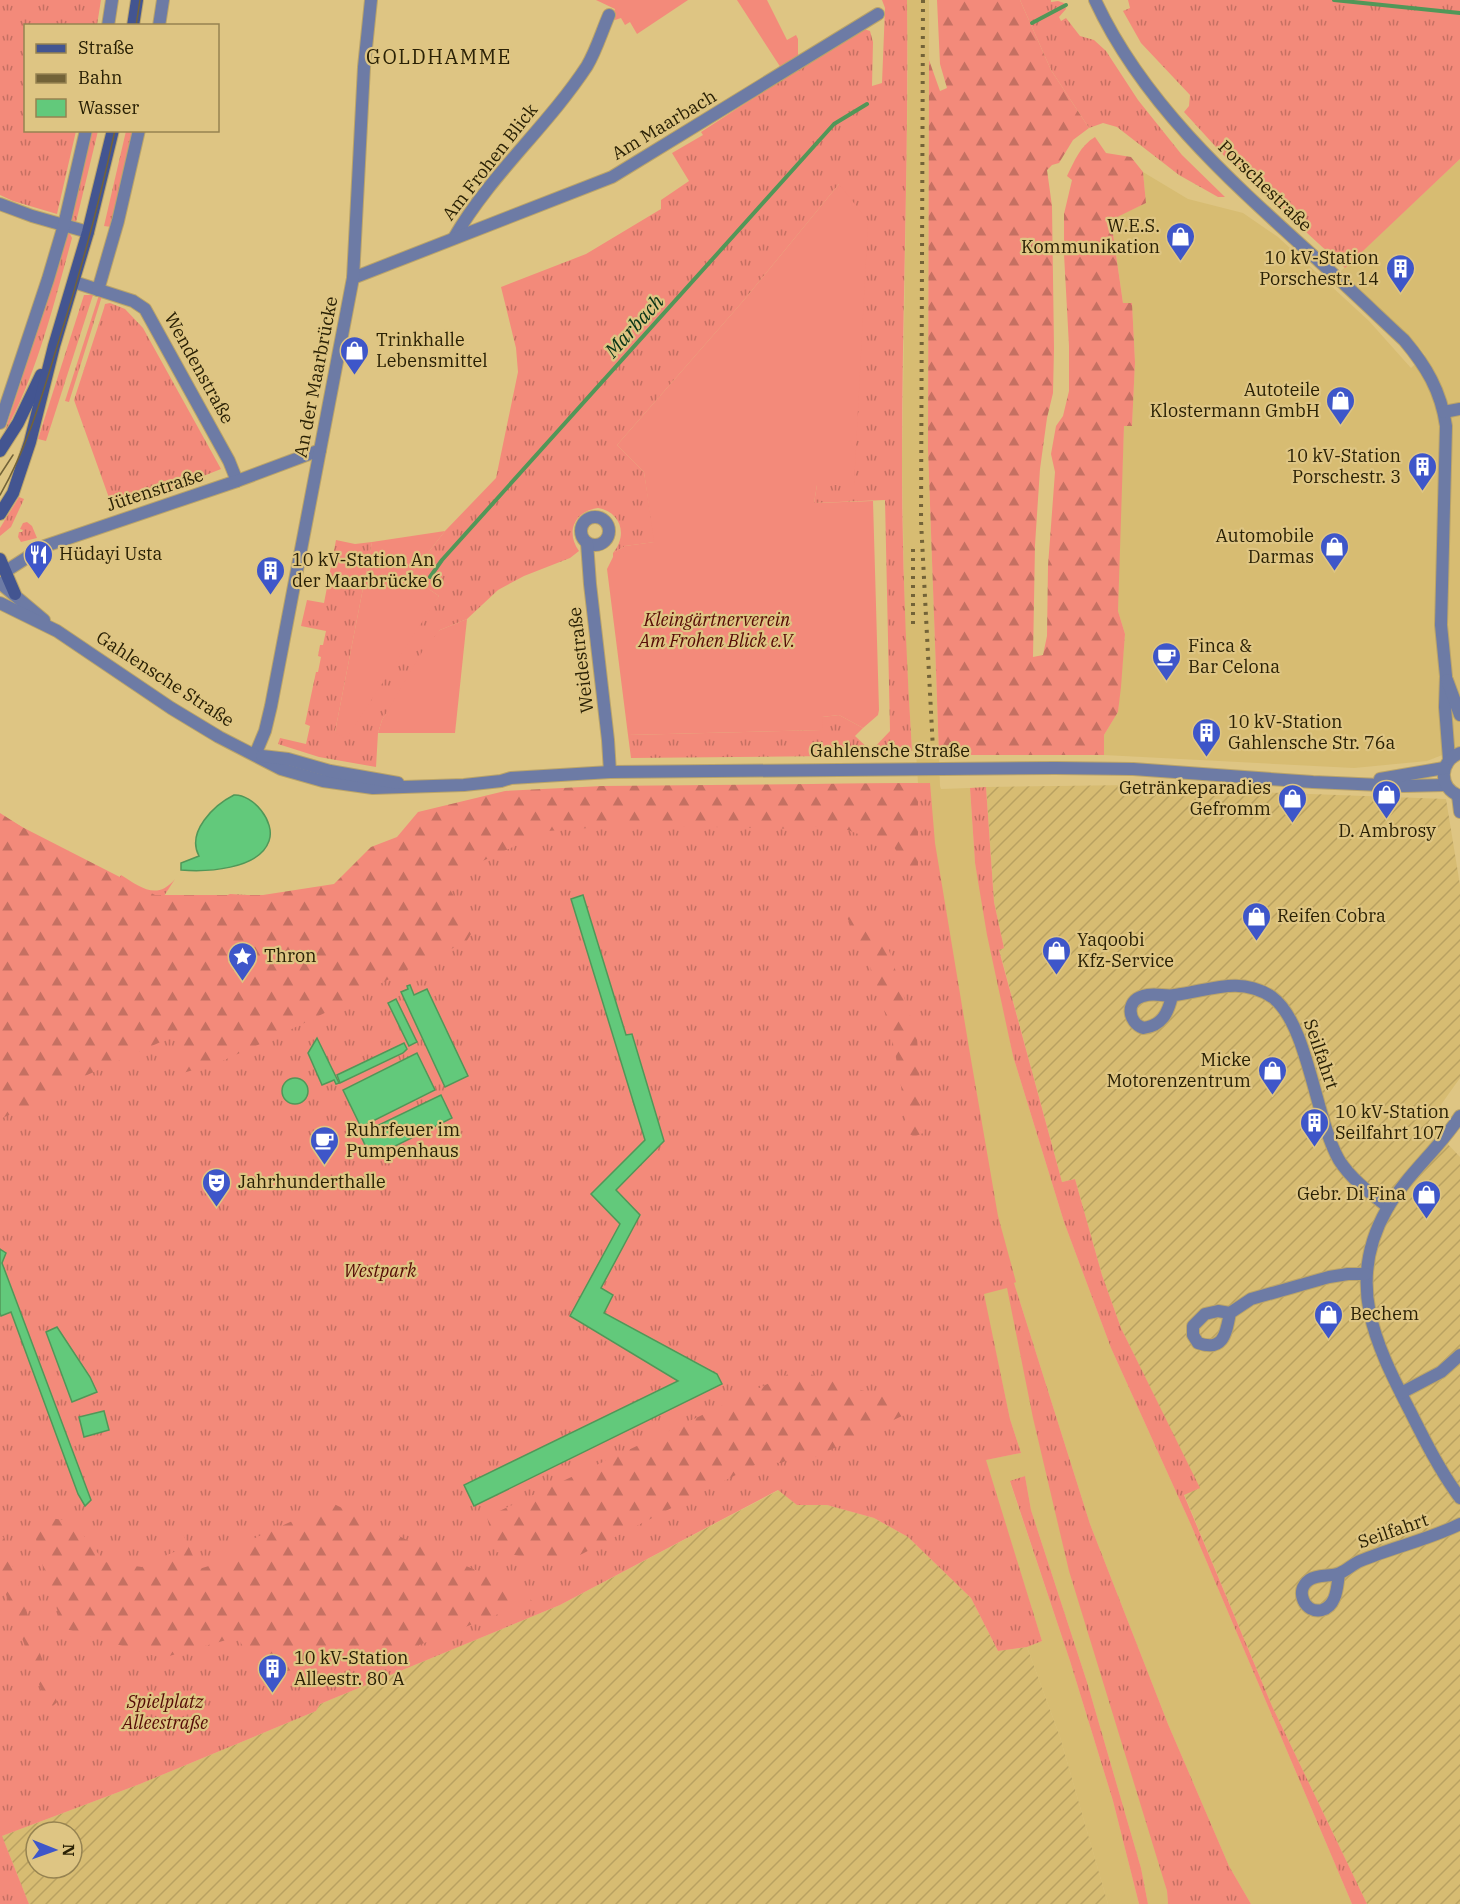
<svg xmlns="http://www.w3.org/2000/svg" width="1460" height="1904" font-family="'IBM Plex Serif',serif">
<defs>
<pattern id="industrial-furrows" width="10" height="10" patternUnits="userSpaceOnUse" patternTransform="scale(1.5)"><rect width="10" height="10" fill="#d7bc72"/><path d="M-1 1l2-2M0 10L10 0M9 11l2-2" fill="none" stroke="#b9a161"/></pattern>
<pattern id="grass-tufts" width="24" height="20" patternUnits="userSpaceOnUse" patternTransform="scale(1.5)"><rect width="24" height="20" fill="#f38a7a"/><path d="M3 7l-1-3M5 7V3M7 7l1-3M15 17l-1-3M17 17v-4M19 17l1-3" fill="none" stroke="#c57062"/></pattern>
<pattern id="forest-firs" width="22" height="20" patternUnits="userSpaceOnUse" patternTransform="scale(1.5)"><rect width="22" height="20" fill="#f38a7a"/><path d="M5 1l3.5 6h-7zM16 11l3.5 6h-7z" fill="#c57062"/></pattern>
</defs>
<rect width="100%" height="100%" fill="#dec583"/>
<g fill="#d7bc72">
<polygon points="907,0 929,0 928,449 940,786 941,789 970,788 975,863 1013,1056 1064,1222 1111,1348 1191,1525 1352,1904 1251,1904 1229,1866 1168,1724 1090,1524 1014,1283 1167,1891 1168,1904 1148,1904 1141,1868 1087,1682 1031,1510 1025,1476 1010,1482 1070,1661 1113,1801 1139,1904 1108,1904 1060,1737 1027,1647 1042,1641 985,1460 1021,1453 1010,1419 979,1274 918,783 916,752 912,751 905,634 902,463 908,69"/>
<polygon points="1460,159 1460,748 1427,761 1354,768 1104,755 1104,735 1118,712 1125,634 1118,611 1119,545 1124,426 1132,426 1135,362 1132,303 1123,303 1111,219 1146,203 1143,172 1188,199 1243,213 1278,237 1369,321 1411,368 1425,355 1418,346 1341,271"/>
</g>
<g fill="url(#industrial-furrows)" fill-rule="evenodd">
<polygon points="1132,785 1152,788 1446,799 1460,885 1460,1078 1428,1123 1460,1157 1460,1904 1367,1904 1272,1706 1184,1494 1199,1488 1121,1328 1102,1275 1075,1179 1062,1182 999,949 1004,948 994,902 986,787"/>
<path d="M 779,1490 L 797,1505 L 827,1505 L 874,1518 L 908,1537 L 971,1598 L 998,1651 L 1027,1647 L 1060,1737 L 1108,1904 L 29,1904 L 2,1836 L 140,1784 L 316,1711 L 320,1704 L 560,1605 ZM 36,1832 L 72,1832 L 72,1868 L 36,1868 Z"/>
</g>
<g fill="url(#grass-tufts)">
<polygon points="0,0 101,0 97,25 26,26 26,130 76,131 57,214 13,201 0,195"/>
<path d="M 882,0 L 907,0 C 909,154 902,308 902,462 C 902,558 906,655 912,751 L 831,756 L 631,758 L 628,735 L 822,730 L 822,717 L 839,715 L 863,728 L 855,736 L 871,751 L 890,731 L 885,500 L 814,503 L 817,485 L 853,485 L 839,184 L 744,300 L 617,445 L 644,472 L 655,542 L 625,546 L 613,553 C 628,535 621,512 598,508 C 575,511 565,532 579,551 L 570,558 L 524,576 L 498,590 L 467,619 L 440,630 L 382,720 L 378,733 L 376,767 L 319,757 L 278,744 L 280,738 L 306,744 L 310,726 L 305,724 L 316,672 L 318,672 L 321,657 L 318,656 L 320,645 L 323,645 L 326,631 L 301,626 L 307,600 L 324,603 L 336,540 L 355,544 L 372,542 L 335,732 L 439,596 L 410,576 L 445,531 L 496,478 L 518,372 L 516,348 L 501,287 L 586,254 L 661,209 L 661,200 L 689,181 L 672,153 L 703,135 L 701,132 L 861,28 L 870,31 L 873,42 L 872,86 L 882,83 L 885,8 Z"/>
<polygon points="1020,0 1051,0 1051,2 1058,1 1064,3 1066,9 1059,17 1061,21 1066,18 1080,36 1094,40 1106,51 1138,100 1182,155 1225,197 1218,197 1179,175 1117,127 1103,123 1089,128 1051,70"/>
<polygon points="1128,0 1460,0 1460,159 1345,268 1226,158 1184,112 1189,106 1190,95 1141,43 1123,11 1130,8"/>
<polygon points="92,131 98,131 76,222 71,221"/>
<polygon points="126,131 133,131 111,227 104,226"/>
<path d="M 68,234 L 70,234 L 72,238 C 54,304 37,374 4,434 Z"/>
<polygon points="84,295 93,295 46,441 38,439"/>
<polygon points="99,295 102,296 69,402 65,401"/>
<polygon points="110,303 125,309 143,328 221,469 148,498 113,509 74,400 104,308 105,304"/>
<polygon points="19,497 24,499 11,527 0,536 0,528"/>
<polygon points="27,522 32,526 37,538 21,542 18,537 19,532 22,532 23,530 20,529 23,523"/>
<path d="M 930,783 L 935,843 L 969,1048 L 998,1216 L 1016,1282 L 1014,1283 L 1090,1524 L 1168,1724 L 1229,1866 L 1251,1904 L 1168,1904 L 1167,1891 L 1069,1571 L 1033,1418 L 1007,1288 L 984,1294 L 1010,1419 L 1021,1453 L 986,1460 L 1042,1641 L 1027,1647 L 998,1651 L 971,1598 L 908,1537 L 874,1518 L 827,1505 L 797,1505 L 778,1490 L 560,1605 L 320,1704 L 316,1711 L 140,1784 L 2,1836 L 29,1904 L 0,1904 L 0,814 L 116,883 L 121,875 C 140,887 157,901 175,879 L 153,913 L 168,922 L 230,894 L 296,898 L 359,893 L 433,829 L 825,788 L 809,784 Z"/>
<polygon points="986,787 994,902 1004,948 999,950 1062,1182 1075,1179 1102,1275 1121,1328 1200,1488 1184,1495 1272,1706 1367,1904 1352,1904 1191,1525 1111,1348 1064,1222 1013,1056 987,935 975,863 970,788"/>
<polygon points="1025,1476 1031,1510 1087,1682 1141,1868 1148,1904 1139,1904 1113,1801 1070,1661 1010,1481"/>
</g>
<g fill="url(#forest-firs)">
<path d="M 937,0 L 1020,0 L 1051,70 L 1089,128 L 1073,140 L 1059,163 L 1052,165 L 1047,170 L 1052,206 L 1054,348 L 1053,393 L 1047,418 L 1040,469 L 1035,545 L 1033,657 L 1043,655 L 1047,636 L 1048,566 L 1055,472 L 1051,454 L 1056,426 L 1063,416 L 1069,391 L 1069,346 L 1064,254 L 1064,214 L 1072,180 L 1067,176 C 1075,160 1080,146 1095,137 L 1106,153 L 1131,157 L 1143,172 L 1146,203 L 1111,220 L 1123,303 L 1132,303 L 1135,362 L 1132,426 L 1124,426 L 1118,611 L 1125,634 L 1121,687 L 1118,712 L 1104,735 L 1104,755 L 939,755 L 928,449 L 929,60 L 940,91 L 947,88 L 940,64 Z"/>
<polygon points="918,783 918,875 906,867 894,847 831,824 800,829 630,825 547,831 444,879 467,919 471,934 466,942 404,971 339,1006 269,1040 220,1062 183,1073 174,1036 67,1084 32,1105 0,1119 0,813 22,827 155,895 263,895 334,884 371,847 397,837 418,812 505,791 602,786"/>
<path d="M 851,908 L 885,938 L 917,1037 L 923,1133 L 914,1137 L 907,1132 C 899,1056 882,975 842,909 Z"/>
<polygon points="797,1370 903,1403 902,1416 807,1461 803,1453 781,1463 761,1462 580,1555 541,1561 510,1554 496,1552 487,1517"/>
<polygon points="332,1503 407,1540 523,1591 532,1601 368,1665 316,1665 259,1677 258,1670 237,1637 162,1658 63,1628 37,1547 35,1530 49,1518 72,1521 105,1562 142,1567 176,1551 181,1530 199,1569 225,1561 233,1548"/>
<polygon points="0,1535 4,1538 36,1642 57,1702 52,1707 47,1706 0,1578"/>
</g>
<g fill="#f38a7a">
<polygon points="596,0 688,0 637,34 630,22 625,25 621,18 615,20 612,17 615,9"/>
<polygon points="737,0 767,0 787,40 796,35 798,39 798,57 781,68"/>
<polygon points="839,184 868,221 854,485 817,485 814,503 873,501 879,710 878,715 863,728 839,715 822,717 823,730 628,735 607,569 613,557 613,553 625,546 654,542 644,472 617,445 744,300"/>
<polygon points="445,531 410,576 439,596 346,739 335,732 372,542"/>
<polygon points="467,619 455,733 378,733 382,720 425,647 440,630"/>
</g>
<g fill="#62c97b" stroke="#519758" stroke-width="1.5">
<path d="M 234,795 C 253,794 276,822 269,841 C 259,870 205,872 181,870 L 181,863 L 199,856 C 186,832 214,805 234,795 Z"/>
<polygon points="583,895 626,1035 632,1034 664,1141 616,1190 640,1215 601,1288 613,1295 604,1313 717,1374 722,1384 474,1506 464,1485 678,1381 570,1316 620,1224 591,1194 645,1140 571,899"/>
<polygon points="410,985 414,995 427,989 468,1076 445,1087 401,992 408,989 407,986"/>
<polygon points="396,999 417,1042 409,1046 388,1003"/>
<polygon points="317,1038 339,1083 336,1084 334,1080 322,1085 308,1053"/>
<polygon points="404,1043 407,1049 403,1053 340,1083 337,1075"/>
<polygon points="417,1053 435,1090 361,1127 343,1090"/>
<circle cx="295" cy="1091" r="13"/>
<polygon points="441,1095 452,1118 371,1158 360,1134"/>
<polygon points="0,1249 6,1253 2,1263 91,1500 85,1506 78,1494 11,1312 1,1316 0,1313"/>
<polygon points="57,1327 90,1377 97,1392 72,1402 46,1332"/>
<polygon points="104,1411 109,1430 84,1437 79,1417"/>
</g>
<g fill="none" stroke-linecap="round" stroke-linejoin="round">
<g stroke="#519758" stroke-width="4">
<polyline points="1334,0 1460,13"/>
<polyline points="1032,23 1066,5"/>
<polyline points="430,577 442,560 834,124 867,104"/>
</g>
<defs>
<g id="minor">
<path d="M 1095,0 C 1144,106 1235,185 1320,262 C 1348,287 1376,314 1404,340 C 1426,366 1441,391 1446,426 L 1441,625 L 1446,676 L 1445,707 L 1449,759"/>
<polyline points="108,26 112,0"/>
<polyline points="159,26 163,0"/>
<polyline points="0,204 32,216 88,232"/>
<path d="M 454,238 C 490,175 547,127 587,66 C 596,51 602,31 609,15"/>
<polyline points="353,278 612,177 878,14"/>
<polyline points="74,282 133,301 145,309 229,461 237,481"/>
<polyline points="98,290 118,221 139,130"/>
<polyline points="1444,412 1460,409"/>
<polyline points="0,423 48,279 64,225 86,130"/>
<circle cx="595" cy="531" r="14"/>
<polyline points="587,543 590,584 608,740 610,772"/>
<polyline points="6,571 45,546 237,481 320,450"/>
<polyline points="1447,680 1460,715"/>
<polyline points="255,755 265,731 271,706 353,278 364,67 371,0"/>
<polyline points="1458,796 1460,812"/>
<path d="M 1172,996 C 1168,1013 1162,1026 1143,1028 C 1128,1022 1125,1001 1143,996 C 1155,992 1164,997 1175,995 C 1208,991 1240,975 1272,997 C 1308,1023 1315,1118 1339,1160 C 1351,1179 1370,1193 1388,1207"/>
<path d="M 1460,1116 C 1439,1149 1407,1174 1387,1209 C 1345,1282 1375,1343 1410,1411 C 1425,1441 1440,1471 1460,1498"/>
<path d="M 1230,1313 C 1226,1333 1224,1352 1198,1343 L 1193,1335 L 1193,1326 L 1205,1314 L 1218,1311 L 1230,1313 L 1251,1299 L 1329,1277 L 1348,1274 L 1366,1274"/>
<polyline points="1401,1393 1441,1372 1460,1355"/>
<path d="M 1339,1574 C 1337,1586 1337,1606 1322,1610 C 1305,1614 1294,1591 1309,1580 C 1318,1574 1331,1577 1340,1573 C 1347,1570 1353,1564 1360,1561 C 1393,1547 1428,1540 1460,1524"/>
</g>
<g id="tertiary">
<polyline points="0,583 44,620"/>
<polyline points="0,603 57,631 171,708 219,737 281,769 323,781 373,788 464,785 501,781 511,778 610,772 1055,768 1133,769 1313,782 1403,786 1445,785"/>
<path d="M 1460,753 C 1439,761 1438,788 1460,796"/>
<polyline points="262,756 288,759 330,771 398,783"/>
<polyline points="1380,779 1444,768"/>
</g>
<g id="secondary">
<polyline points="133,26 137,0"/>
<polyline points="0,451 18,423 41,375"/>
<polyline points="0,514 13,493 30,442 54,346 88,232 113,130"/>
<polyline points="0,559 15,594"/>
</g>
</defs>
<use href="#minor" stroke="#baa46a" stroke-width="14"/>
<use href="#tertiary" stroke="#baa46a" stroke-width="14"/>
<use href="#secondary" stroke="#baa46a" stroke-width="14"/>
<use href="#minor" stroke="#6d7ba5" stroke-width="12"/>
<use href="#tertiary" stroke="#6d7ba5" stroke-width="12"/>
<use href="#secondary" stroke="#435591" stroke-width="12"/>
<g stroke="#736338" stroke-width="1.5">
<polyline points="136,26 140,0"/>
<polyline points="0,475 13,455"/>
<path d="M 0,495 C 26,450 41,400 56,350 C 79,278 99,205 115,130"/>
</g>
<g stroke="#736338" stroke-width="4" stroke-dasharray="3 6" stroke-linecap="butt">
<polyline points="923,0 921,521 933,750"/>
<polyline points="913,549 913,627"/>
</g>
</g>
<defs>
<symbol id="shop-pin" viewBox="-11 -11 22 30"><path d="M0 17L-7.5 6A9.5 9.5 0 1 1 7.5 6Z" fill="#3e56c9" stroke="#dec583"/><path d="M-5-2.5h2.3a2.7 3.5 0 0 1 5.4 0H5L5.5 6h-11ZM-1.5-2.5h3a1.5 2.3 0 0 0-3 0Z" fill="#fff"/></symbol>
<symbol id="building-pin" viewBox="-11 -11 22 30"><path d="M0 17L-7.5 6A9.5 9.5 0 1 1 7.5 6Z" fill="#3e56c9" stroke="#dec583"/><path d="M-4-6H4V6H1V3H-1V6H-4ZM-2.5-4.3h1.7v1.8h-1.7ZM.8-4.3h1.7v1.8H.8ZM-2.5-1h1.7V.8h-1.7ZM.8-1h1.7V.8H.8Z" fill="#fff"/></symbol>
<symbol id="restaurant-pin" viewBox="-11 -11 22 30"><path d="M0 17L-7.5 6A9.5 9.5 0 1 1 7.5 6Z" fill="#3e56c9" stroke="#dec583"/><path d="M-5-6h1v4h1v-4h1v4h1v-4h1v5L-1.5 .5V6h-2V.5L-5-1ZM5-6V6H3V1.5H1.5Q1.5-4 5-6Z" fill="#fff"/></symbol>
<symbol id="cafe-pin" viewBox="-11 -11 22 30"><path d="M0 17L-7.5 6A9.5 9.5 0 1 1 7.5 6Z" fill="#3e56c9" stroke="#dec583"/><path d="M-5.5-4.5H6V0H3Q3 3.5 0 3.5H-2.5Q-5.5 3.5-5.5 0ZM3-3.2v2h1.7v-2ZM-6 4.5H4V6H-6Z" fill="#fff"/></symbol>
<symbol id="sight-pin" viewBox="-11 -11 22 30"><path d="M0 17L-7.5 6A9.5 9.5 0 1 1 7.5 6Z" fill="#3e56c9" stroke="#dec583"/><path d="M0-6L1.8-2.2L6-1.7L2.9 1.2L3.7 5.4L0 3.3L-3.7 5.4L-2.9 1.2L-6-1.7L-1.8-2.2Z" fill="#fff"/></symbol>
<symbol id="theatre-pin" viewBox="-11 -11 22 30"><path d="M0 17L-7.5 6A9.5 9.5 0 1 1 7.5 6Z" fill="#3e56c9" stroke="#dec583"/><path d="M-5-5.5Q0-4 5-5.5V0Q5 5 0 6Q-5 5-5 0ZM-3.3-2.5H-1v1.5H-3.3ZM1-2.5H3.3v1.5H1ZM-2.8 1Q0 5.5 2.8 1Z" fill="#fff"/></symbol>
</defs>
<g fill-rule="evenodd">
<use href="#shop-pin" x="1164" y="220" width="33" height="45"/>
<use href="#building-pin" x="1384" y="252" width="33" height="45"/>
<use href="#shop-pin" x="338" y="334" width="33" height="45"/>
<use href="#shop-pin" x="1324" y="384" width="33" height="45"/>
<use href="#building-pin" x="1406" y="450" width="33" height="45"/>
<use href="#shop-pin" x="1318" y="530" width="33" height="45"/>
<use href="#restaurant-pin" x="22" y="538" width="33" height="45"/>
<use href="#building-pin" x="254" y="554" width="33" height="45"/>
<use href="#cafe-pin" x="1150" y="640" width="33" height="45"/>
<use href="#building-pin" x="1190" y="716" width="33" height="45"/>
<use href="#shop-pin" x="1370" y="778" width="33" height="45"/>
<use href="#shop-pin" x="1276" y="782" width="33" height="45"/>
<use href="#shop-pin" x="1240" y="900" width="33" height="45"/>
<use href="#shop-pin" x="1040" y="934" width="33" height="45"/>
<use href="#sight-pin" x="226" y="940" width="33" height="45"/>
<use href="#shop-pin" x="1256" y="1054" width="33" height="45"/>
<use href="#building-pin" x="1298" y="1106" width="33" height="45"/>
<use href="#cafe-pin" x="308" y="1124" width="33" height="45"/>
<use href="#theatre-pin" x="200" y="1166" width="33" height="45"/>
<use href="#shop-pin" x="1410" y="1178" width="33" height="45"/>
<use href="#shop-pin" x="1312" y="1298" width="33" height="45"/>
<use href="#building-pin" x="256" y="1652" width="33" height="45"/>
</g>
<g text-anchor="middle" stroke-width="4.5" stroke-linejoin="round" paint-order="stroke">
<g font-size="18" fill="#2a2105" stroke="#dec583">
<text transform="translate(664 125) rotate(-31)" y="6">Am Maarbach</text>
<text transform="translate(490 162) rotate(-52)" y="6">Am Frohen Blick</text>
<text transform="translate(1265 186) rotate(44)" y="6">Porschestraße</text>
<text transform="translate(199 368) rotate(61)" y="6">Wendenstraße</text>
<text transform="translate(316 377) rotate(-79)" y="6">An der Maarbrücke</text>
<text transform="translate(155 490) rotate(-18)" y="6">Jütenstraße</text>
<text transform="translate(581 660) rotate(-97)" y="6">Weidestraße</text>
<text transform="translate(165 679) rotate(33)" y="6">Gahlensche Straße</text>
<text x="890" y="757">Gahlensche Straße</text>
<text transform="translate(1321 1054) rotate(71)" y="6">Seilfahrt</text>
<text transform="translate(1393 1531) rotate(-19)" y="6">Seilfahrt</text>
</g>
<g font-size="18" fill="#2a2105" stroke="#dec583" text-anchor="start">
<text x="1160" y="232" text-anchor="end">W.E.S.<tspan x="1160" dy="21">Kommunikation</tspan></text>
<text x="1379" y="264" text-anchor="end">10 kV-Station<tspan x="1379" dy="21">Porschestr. 14</tspan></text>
<text x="376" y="346">Trinkhalle<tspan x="376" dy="21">Lebensmittel</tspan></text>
<text x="1320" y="396" text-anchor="end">Autoteile<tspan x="1320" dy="21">Klostermann GmbH</tspan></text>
<text x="1401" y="462" text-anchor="end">10 kV-Station<tspan x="1401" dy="21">Porschestr. 3</tspan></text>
<text x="1314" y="542" text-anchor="end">Automobile<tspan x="1314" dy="21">Darmas</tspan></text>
<text x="59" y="560">Hüdayi Usta</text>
<text x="292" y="566">10 kV-Station An<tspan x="292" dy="21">der Maarbrücke 6</tspan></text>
<text x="1188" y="652">Finca &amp;<tspan x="1188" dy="21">Bar Celona</tspan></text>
<text x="1228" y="728">10 kV-Station<tspan x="1228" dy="21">Gahlensche Str. 76a</tspan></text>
<text x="1271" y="794" text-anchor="end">Getränkeparadies<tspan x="1271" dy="21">Gefromm</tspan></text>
<text x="1387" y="837" text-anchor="middle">D. Ambrosy</text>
<text x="1277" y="922">Reifen Cobra</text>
<text x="1077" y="946">Yaqoobi<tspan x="1077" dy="21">Kfz-Service</tspan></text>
<text x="264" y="962">Thron</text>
<text x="1251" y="1066" text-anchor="end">Micke<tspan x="1251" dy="21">Motorenzentrum</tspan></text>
<text x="1335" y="1118">10 kV-Station<tspan x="1335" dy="21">Seilfahrt 107</tspan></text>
<text x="346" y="1136">Ruhrfeuer im<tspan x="346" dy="21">Pumpenhaus</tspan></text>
<text x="238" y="1188">Jahrhunderthalle</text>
<text x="1406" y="1200" text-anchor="end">Gebr. Di Fina</text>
<text x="1350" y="1320">Bechem</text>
<text x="294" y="1664">10 kV-Station<tspan x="294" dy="21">Alleestr. 80 A</tspan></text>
</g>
<g font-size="18" font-style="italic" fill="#550b06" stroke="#dec583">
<text x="717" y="626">Kleingärtnerverein<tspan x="717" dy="21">Am Frohen Blick e.V.</tspan></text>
<text x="380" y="1277">Westpark</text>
<text x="165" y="1708">Spielplatz<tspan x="165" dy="21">Alleestraße</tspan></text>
</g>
<g font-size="20" letter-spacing="1.5" fill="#2a2105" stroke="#dec583">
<text x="439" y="64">GOLDHAMME</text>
</g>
<g font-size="20" font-style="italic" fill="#093517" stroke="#dec583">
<text transform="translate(634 326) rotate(-48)" y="7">Marbach</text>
</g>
</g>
<rect x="24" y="24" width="195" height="108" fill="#dec583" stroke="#968351" stroke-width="1.5"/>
<rect x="36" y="44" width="30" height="9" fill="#435591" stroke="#968351" stroke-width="1.5"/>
<text x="78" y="54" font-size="18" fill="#2a2105">Straße</text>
<rect x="36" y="74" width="30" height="9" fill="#736338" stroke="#968351" stroke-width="1.5"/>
<text x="78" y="84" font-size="18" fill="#2a2105">Bahn</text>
<rect x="36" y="99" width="30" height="18" fill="#62c97b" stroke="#968351" stroke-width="1.5"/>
<text x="78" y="114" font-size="18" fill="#2a2105">Wasser</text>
<g transform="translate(54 1850) rotate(91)"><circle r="28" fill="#dec583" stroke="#968351" stroke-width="1.5"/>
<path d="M0-4.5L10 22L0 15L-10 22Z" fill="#3e56c9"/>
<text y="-9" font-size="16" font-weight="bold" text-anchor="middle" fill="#2a2105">N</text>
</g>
</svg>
